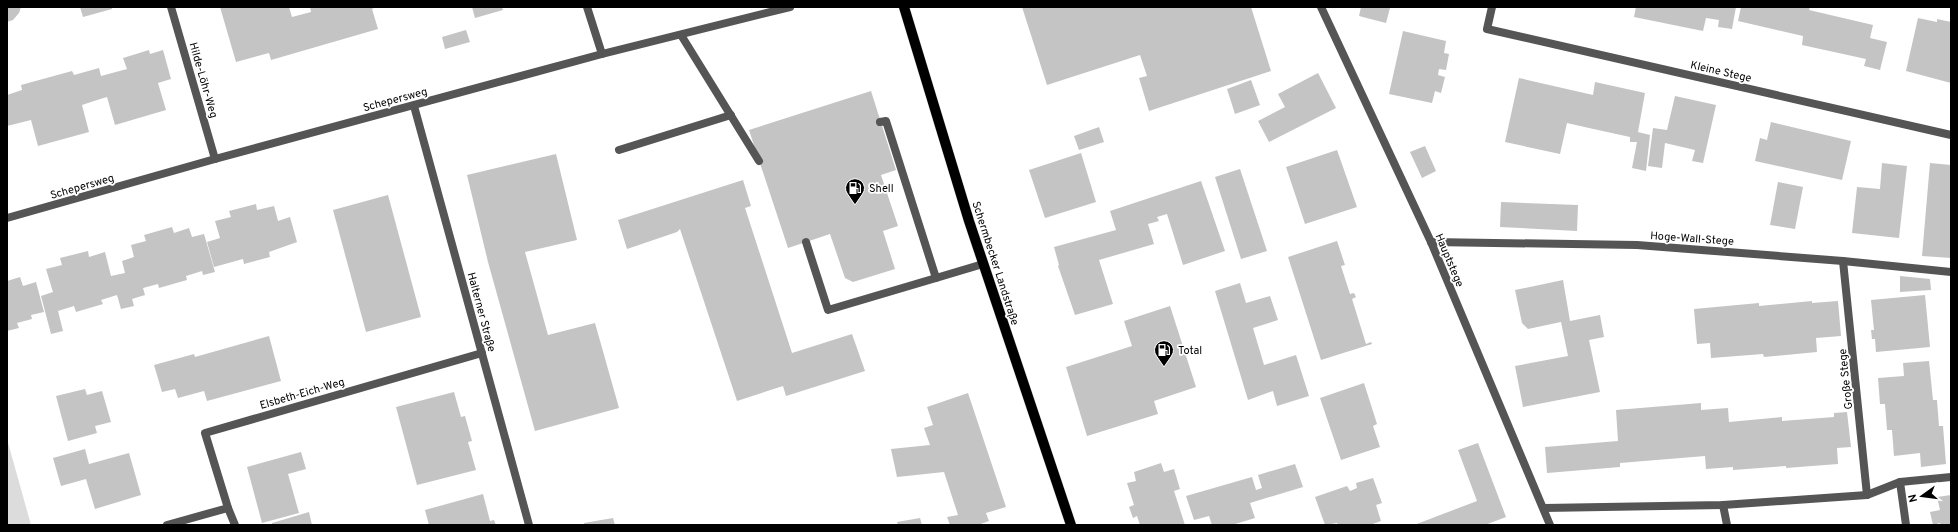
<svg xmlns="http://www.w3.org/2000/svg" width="1958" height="532" font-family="Overpass,sans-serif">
<rect width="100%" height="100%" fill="#fff"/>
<polygon fill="#dcdcdc" points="7,439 31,525 7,525"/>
<g fill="#c4c4c4">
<polygon points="7,7 21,7 19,13 13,20 7,22"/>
<polygon points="80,7 112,7 112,9 83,17"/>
<polygon points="220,7 289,7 292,17 311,12 310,7 376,7 372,9 378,29 271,60 269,53 236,62"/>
<polygon points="472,7 502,7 503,10 475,18"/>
<polygon points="1022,7 1251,7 1271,71 1149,111 1139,78 1147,76 1140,55 1047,85"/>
<polygon points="1361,7 1390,8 1386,23 1359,16"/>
<polygon points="1636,7 1736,7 1732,29 1718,27 1719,20 1706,18 1703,31 1634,17"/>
<polygon points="1741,7 1810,7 1809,10 1873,25 1870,38 1887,42 1880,70 1864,66 1866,59 1802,45 1803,36 1738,21"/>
<polygon points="1918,18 1937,22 1937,19 1951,22 1951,83 1906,71"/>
<polygon points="466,30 470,42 445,49 442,37"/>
<polygon points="1403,31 1446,41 1444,53 1449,54 1446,70 1439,69 1438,75 1445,77 1441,93 1435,91 1432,103 1389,94"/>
<polygon points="149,50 150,54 163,50 171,79 158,83 166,110 115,125 107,97 94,101 82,105 89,132 38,146 31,120 7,126 7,95 22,90 21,85 72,71 74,75 99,68 101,76 127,69 123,58"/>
<polygon points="1318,73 1336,108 1269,142 1258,121 1285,107 1278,94"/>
<polygon points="1519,78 1593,95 1595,82 1645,93 1638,132 1650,135 1646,171 1632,168 1637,142 1630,142 1630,137 1589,128 1567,123 1560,154 1505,142"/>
<polygon points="1251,80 1260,105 1235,114 1227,89"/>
<polygon points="871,91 896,170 881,175 898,226 883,231 895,269 853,282 845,278 830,234 788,248 749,130"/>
<polygon points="1675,96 1716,105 1703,163 1692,161 1695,150 1665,143 1662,168 1648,166 1653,128 1667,130"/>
<polygon points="1771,122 1851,141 1842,180 1755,161 1760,138 1767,140"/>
<polygon points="1099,127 1104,142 1079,150 1074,136"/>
<polygon points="1425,146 1436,171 1422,178 1410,152"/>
<polygon points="1337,150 1357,207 1305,224 1286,167"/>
<polygon points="1081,153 1096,202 1045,218 1029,170"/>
<polygon points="556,154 577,240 525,252 548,335 595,323 619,408 535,431 488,262 467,175"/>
<polygon points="1882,163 1907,166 1899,238 1852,233 1857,187 1880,189"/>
<polygon points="1930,163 1951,165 1951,258 1922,256"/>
<polygon points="1240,169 1267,251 1241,259 1215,177"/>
<polygon points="743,180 751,206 745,208 747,214 792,353 852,334 865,371 786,396 783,386 737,401 680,229 677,232 627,249 618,220"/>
<polygon points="1201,181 1225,251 1183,265 1167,214 1157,217 1159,221 1148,224 1154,244 1099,260 1113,304 1075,315 1058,266 1059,265 1054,247 1116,230 1110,211"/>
<polygon points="1778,182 1803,187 1795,229 1770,225"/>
<polygon points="388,195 421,317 366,332 333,210"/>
<polygon points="1501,202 1578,205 1577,231 1500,227"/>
<polygon points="256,204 257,210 274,206 278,221 290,217 297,242 269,252 270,257 244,264 243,259 214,267 207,242 220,238 215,221 231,217 229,211"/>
<polygon points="172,227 174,233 189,228 192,237 204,234 215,272 203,275 202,271 186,276 187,280 159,288 158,284 143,288 145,295 132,299 128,284 134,306 121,309 117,295 101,300 103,304 76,312 74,306 58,311 63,331 51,334 41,296 53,292 46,269 62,265 60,258 88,251 89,257 105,252 111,276 125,273 122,261 134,257 131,245 146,241 144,235"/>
<polygon points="1337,241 1345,265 1341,266 1350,294 1354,293 1356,297 1352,299 1366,344 1371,342 1372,344 1321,360 1288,257"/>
<polygon points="1900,276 1930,279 1931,290 1900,292"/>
<polygon points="20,277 23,286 36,282 44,312 31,315 32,319 17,323 19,328 7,331 7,281"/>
<polygon points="1563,280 1570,321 1600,315 1604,337 1589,340 1600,392 1523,407 1515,366 1568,356 1561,322 1528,329 1522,323 1515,290"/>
<polygon points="1240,283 1246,303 1270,296 1278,320 1253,328 1264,365 1296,355 1309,396 1277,406 1273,391 1248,400 1215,291"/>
<polygon points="1925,295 1930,347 1876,352 1875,339 1872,339 1871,330 1874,330 1871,300"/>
<polygon points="1812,301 1812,303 1838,301 1841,336 1816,338 1817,352 1764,357 1763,354 1711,358 1710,343 1697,344 1694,309 1759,303 1759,306"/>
<polygon points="1170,306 1196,387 1154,401 1158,414 1087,436 1066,367 1132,346 1124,321"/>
<polygon points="269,336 281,381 207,401 204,391 178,398 175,389 162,392 154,365 194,354 195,357"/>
<polygon points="1929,361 1933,400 1937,400 1939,426 1943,426 1946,464 1921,467 1920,453 1894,456 1892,430 1887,430 1885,404 1880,404 1878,378 1904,376 1903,363"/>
<polygon points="1364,383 1377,424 1373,426 1380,447 1341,460 1320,398"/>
<polygon points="85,389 87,395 102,391 111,422 95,426 97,433 68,441 56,396"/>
<polygon points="454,392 461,417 465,416 472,441 468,442 476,470 417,485 396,407"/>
<polygon points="968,393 1006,507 986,513 989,521 978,525 950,525 947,517 958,515 944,472 897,477 891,449 930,445 924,428 933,425 927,407"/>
<polygon points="1701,403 1701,410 1728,408 1729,422 1782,417 1782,421 1834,417 1834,413 1847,412 1851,447 1837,448 1838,464 1786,468 1786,466 1733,470 1733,467 1706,469 1705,456 1620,463 1620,467 1547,473 1545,447 1618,441 1616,410"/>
<polygon points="1478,443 1506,517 1485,525 1414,525 1477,501 1458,450"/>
<polygon points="85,449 89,464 129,453 141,495 95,509 86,479 61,486 53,458"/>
<polygon points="301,452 306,469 288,474 299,513 262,523 247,467"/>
<polygon points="1161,463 1164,472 1174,469 1180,489 1174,491 1185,525 1140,525 1137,516 1133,518 1129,507 1134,505 1127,483 1136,481 1134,472"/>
<polygon points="1295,464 1303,487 1250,503 1255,518 1232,525 1212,525 1209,516 1194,520 1186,496 1252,477 1256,490 1262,488 1258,475"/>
<polygon points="1373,478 1382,503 1376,505 1381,521 1370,525 1338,525 1337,523 1325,525 1315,497 1347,486 1350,491 1357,488 1356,483"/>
<polygon points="483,494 490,521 494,520 496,525 429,525 425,510"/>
<polygon points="1951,495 1951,525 1941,525 1940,523 1933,525 1930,512 1940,510 1937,497"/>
<polygon points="309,512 312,525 272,525 272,523"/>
<polygon points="613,518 615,525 584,525 584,523"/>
<polygon points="920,518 922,525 898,525 897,522"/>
</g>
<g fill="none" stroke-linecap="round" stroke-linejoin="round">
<defs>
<polyline id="primary" points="904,7 969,221 1071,525"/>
</defs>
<use href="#primary" stroke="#dbdbdb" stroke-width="11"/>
<g stroke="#555" stroke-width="8">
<polyline points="681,35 759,161"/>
<polyline points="880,122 886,121 936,278 983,264"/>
<polyline points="619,150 731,115"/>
<polyline points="806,242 828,310 936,278"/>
</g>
<g stroke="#555" stroke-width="8">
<polyline points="171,7 215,159"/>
<polyline points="587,7 602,54"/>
<polyline points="1321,7 1431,242 1550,525"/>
<polyline points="1492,7 1487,29 1951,135"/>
<polyline points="414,106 529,525"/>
<polyline points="7,218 215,159 602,54 790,7"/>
<polyline points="1431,242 1637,245 1843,261 1951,272"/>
<polyline points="1843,261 1867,495"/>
<polyline points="1900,482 1906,525"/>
<polyline points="1723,505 1727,525"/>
<polyline points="228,508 235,525"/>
<polyline points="1544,508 1723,505 1867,495 1900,482 1951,477"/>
<polyline points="167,525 228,508 205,433 482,353"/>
</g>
<use href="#primary" stroke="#000" stroke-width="10"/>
</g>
<defs>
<symbol id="fuel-pin" viewBox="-11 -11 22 30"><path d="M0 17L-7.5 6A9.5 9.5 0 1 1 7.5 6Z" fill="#000" stroke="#fff"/><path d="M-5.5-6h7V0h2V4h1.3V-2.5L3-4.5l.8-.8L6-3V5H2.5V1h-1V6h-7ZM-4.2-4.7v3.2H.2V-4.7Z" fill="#fff"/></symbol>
</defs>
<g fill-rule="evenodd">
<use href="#fuel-pin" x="844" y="177" width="22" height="30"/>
<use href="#fuel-pin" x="1153" y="339" width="22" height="30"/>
</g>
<g text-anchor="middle" stroke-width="3.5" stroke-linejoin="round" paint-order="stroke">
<g font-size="11" fill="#000" stroke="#fff">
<text transform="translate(1721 71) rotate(13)" y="4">Kleine Stege</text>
<text transform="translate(204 80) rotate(74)" y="4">Hilde-Löhr-Weg</text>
<text transform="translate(395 99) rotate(-15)" y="4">Schepersweg</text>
<text transform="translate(82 186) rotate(-16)" y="4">Schepersweg</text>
<text transform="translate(1692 238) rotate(4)" y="4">Hoge-Wall-Stege</text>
<text transform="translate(1450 260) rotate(67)" y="4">Hauptstege</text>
<text transform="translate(996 263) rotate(72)" y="4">Schermbecker Landstraße</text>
<text transform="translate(482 312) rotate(75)" y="4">Halterner Straße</text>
<text transform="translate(1845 379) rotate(-96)" y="4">Große Stege</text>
<text transform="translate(302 393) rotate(-16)" y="4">Elsbeth-Eich-Weg</text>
</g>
<g font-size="11" fill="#000" stroke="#fff" text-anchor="start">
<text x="869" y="192">Shell</text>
<text x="1178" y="354">Total</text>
</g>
</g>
<rect width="1958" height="532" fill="none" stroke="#000000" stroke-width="16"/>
<g transform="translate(1922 496) rotate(256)" stroke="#ffffff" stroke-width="3" paint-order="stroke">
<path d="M0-3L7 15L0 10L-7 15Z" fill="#000000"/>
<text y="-6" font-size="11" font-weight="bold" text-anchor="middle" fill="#000000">N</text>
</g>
</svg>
